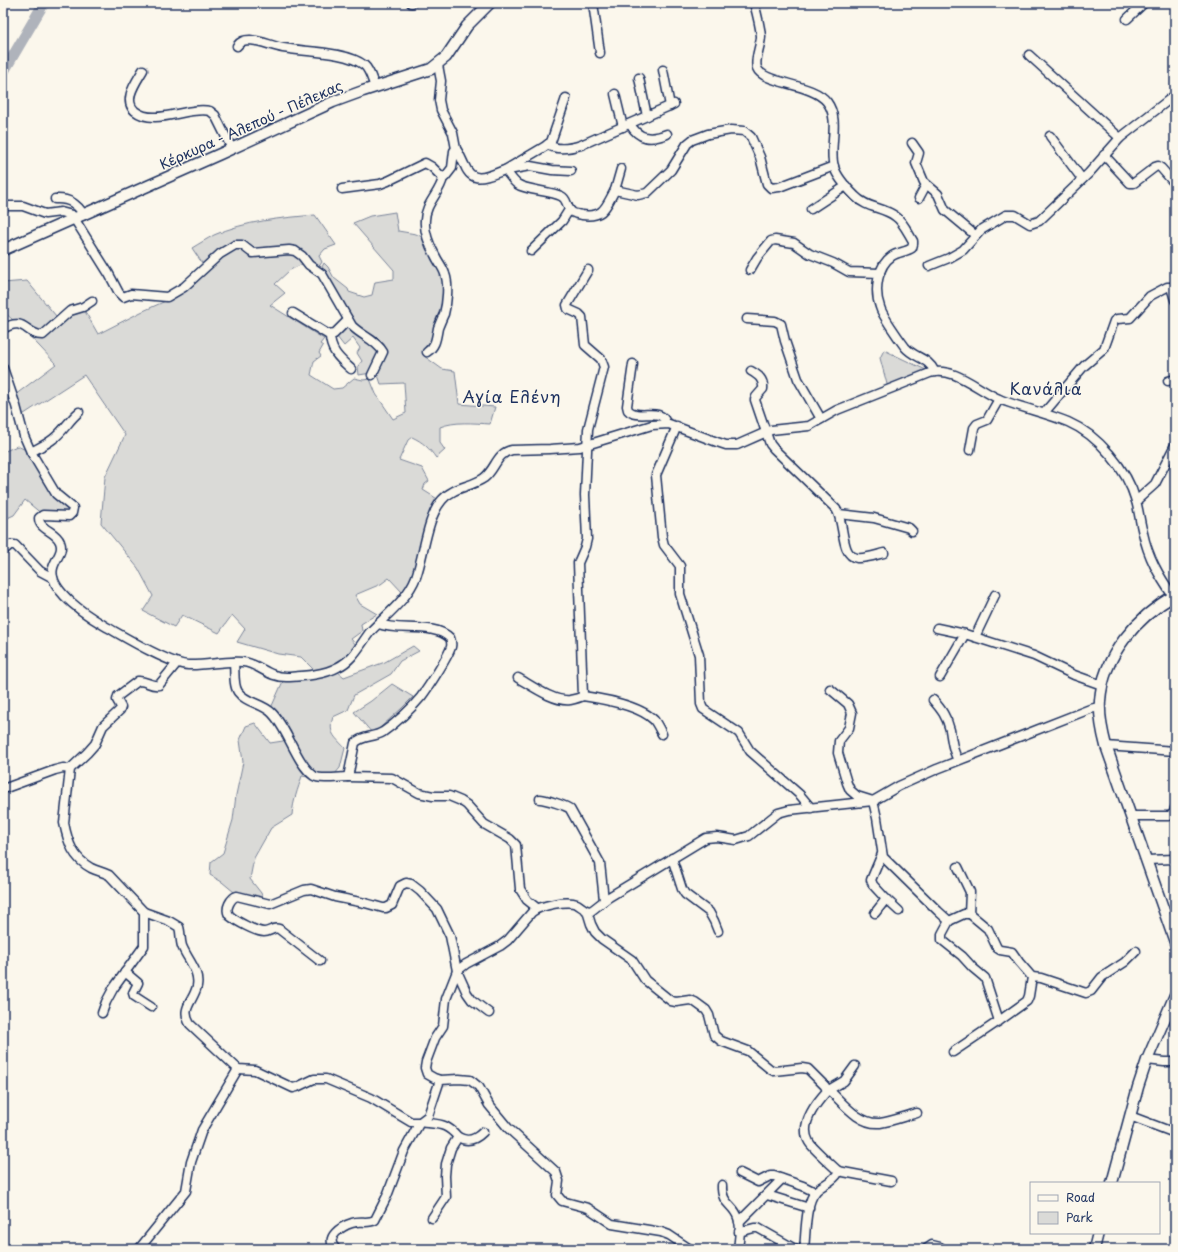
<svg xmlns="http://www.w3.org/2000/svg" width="1178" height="1252" font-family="'Playpen Sans',sans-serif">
<rect width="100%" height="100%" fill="#fbf7ec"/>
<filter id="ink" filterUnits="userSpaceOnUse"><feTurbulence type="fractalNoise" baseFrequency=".025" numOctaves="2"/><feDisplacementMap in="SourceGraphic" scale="8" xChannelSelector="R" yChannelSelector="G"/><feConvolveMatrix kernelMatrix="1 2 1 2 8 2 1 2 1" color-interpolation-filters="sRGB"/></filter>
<g filter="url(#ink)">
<g fill="#dadad7" stroke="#7a849a">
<path d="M 395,212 L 398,231 L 416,234 L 422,237 L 442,275 L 444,300 L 431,348 L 424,351 L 424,356 L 442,369 L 455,371 L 459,404 L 495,407 L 490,424 C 473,423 455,421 440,427 L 440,443 L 445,450 L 436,458 C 429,448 423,442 412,437 L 408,440 L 399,460 L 422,468 L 429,481 L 425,484 L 423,490 L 439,500 L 409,582 L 402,592 L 389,578 L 381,584 L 355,595 L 360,604 L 377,614 L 361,624 L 362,631 L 351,639 L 356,645 C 340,665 339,665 314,670 L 301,657 L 278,654 L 237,642 L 245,629 L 232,615 L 219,633 L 182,615 L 174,627 L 143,611 L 153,596 L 138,568 L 101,523 L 105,477 L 125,435 L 84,375 L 21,416 L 15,395 L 56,364 L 24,330 L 3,311 L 3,283 L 27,281 L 61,322 L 72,312 L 82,310 L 86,313 L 98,334 L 141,312 L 170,299 L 204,266 L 192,248 C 200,243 207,239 214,235 C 245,221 281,218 315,215 L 336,245 L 325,249 L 319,256 L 322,262 L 318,268 L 309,261 L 290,270 L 275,284 L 285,293 L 270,305 L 324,339 L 320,344 L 323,346 L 319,353 L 321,356 L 314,361 L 311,375 L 333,389 L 342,388 L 354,378 L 363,380 L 370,379 L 376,394 L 393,419 L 406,413 L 404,383 L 381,384 L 377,372 L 359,375 L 358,366 L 362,361 L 357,353 L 360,348 L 353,338 L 344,346 L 337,337 L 352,322 L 321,269 L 324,263 L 328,267 L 334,278 L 348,289 L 349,292 L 364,297 L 372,295 L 375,282 L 394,279 L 394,270 L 353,223 L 370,216 Z"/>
<polygon points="884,350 928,371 888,388 880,358"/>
<polygon points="17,446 31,452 72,513 43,515 25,500 14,515 3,520 3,452"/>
<path d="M 413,646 L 419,651 L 400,661 L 391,674 L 354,695 L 348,710 L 333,717 C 328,733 334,736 345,748 L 340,768 L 334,775 L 314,778 L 302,776 C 298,789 293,801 292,815 L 271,828 L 254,858 L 250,879 L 261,893 L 264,901 L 234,892 L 222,882 L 210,875 L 211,862 L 223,853 L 233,820 L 236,795 L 243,762 L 240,740 L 246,726 L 255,723 L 270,743 L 283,741 L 291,732 L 281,718 L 271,708 L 284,679 L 337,671 L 344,677 L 385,662 Z"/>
<polygon points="392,684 413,697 401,709 373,734 354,712 371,701"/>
</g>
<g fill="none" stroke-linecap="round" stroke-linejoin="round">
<polyline stroke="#afb3bb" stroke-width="11" points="3,73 44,3"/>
<defs>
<g id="minor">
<polyline points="411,3 412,3"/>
<polyline points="593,3 600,53"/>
<path d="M 754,3 C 757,14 760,25 761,36 C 761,46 754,59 757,68 C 763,84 813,83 827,102 C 841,121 828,146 834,167 C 837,177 848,189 855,196 C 866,208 883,207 895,216 C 903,221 908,233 913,241 L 913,244 L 912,248 C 906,252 898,252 892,256 C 877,266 874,291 880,307 C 882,315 899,339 905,347 C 914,358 928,357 935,372"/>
<polyline points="1127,19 1144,3"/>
<path d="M 237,46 C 241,41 244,40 250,40 C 262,41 272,46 283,48 C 305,52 346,51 364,65 C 370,70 372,80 375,87"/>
<polyline points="1029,55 1120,138"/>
<polyline points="438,65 441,81 439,100 441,110 453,133 456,149"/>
<path d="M 143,70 C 137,81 122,100 135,111 C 155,127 187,106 210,111 L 215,115 L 232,149"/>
<polyline points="663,70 670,106"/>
<polyline points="639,78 647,116"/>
<polyline points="615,94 623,127"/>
<path d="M 630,124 C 639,140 651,140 667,134"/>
<polyline points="1050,136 1082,179"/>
<polyline points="912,143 919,153 916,163 924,182 938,194 945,210 975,235"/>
<path d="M 548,144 C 556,151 571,148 581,145 L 674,104"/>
<polyline points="1104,155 1130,183 1134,183 1155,167 1158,166 1161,168 1175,184"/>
<polyline points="505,170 544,147 551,142 566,98"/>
<polyline points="508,170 530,166 552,170 571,171"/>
<path d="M 342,189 L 380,184 L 388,181 L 425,163 L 432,167 L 442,177 L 445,177 L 452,168 L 454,151 L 456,149 C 460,154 462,161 465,166 C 473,186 490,175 505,170 C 509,174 512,180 517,184 C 525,190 550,191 561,196 C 568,199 566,207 571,211 C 573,214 578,214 582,215 C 604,218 606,206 615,190 L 638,195 L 647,193 L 671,170 L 687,144 L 692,140 L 708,134 L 731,130 L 744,131 L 751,137 L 760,157 L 767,184 L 771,188 L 779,187 L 834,166"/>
<polyline points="615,190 621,169"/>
<polyline points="919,198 926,185"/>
<path d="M 55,199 C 69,198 77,204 84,215"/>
<path d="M 9,206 L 23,206 L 45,214 L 61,212 L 72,215 L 109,274 L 119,293 L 123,297 L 131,294 L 167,297 L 184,287 L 220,254 L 235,245 L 242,245 L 251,252 L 253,253 L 289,250 L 295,251 L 302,256 L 309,265 L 322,274 L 352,326 C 362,336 376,340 383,352 L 372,375"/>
<polyline points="811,209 846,186"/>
<polyline points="531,251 562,221 569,210"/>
<polyline points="929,266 949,258 963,250 981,230 1006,215 1015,215 1030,224 1039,221 1089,173 1120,138 1175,95"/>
<polyline points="750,270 757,258 771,241 775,240 794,243 810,254 833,263 849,272 880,273"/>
<polyline points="293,313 329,335 334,334 348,320"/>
<polyline points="747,319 775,321 781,324 785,341 798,379 821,419"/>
<path d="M 3,329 C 25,315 26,336 43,335 L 70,311 L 83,307 L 92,301"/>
<path d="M 330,335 C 330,351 340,359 351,369"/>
<path d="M 427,352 C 436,346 436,338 438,328 C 440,323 442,318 444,314 C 447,303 449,284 445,274 C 443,267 438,262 435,255 C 429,245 424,231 425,220 C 425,204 440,193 443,178"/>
<path d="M 633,364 L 627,406 L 628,410 C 638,421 661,406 666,423"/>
<path d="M 3,368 L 16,406 L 24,436 L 31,452 L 56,494 L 73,508 L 72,513 L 69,516 L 43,515 L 39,518 C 39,530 56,531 60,542 C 64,552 55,559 53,568 C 47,590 88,616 105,626 C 123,636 169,664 188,665 C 206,666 225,660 243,662 C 258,663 268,678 288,677 C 304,676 324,675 338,667 C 353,660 360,645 370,632 C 386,615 407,600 416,577 C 424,555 427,517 442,500 C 453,487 471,487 484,478 C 496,469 496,453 512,450 L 550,449 L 580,447 L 652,425 L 669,424 L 717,442 L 726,445 L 737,445 L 771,430 L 809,426 L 837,410 L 930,373 C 954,366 978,390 999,399 C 1022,408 1046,413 1068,422 C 1098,435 1127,469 1136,501 C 1139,511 1140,523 1143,533 C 1148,557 1159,576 1173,596"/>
<path d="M 751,371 C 758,375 764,379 763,389 L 756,397 L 755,400 L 770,444 L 774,449 L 836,509 C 845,522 840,556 857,558 C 865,559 876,555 884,553"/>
<polyline points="1168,381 1175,379"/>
<polyline points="1044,413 1084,366 1104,349 1114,321 1117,319 1130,318 1150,296 1167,287 1171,287 1175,300"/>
<polyline points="677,426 656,475 662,537 664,545 680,566 680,594 699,655 701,704 703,709 739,733 750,751 800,795 811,808"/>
<polyline points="970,450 974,428 977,424 987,420 999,399"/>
<path d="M 31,452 C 38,448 47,444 53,439 C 63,432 69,420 79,412"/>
<polyline points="1136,501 1155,484 1175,445"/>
<polyline points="839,514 874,518 909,528 912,531"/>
<polyline points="3,551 10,545 15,545 40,571 53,578"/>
<path d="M 379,624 C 398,632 434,622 450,638 C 451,641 452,643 451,647 C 448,657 428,688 421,697 C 410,710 396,723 383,732 C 373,738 363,735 355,743 L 348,777 L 392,778 L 419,793 L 433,796 L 449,796 L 461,801 L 467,805 L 484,824 L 510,839 L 516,845 L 520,889 L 527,900 L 537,908"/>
<polyline points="937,628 965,634 1034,656 1074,675 1102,685"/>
<polyline points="975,637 995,595"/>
<path d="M 234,662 C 235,671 233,685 238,692 C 246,703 262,703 272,713 C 288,729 296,763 314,776 C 320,780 340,777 348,777"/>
<path d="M 177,663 L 159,685 C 151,687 146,680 138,681 L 118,696 L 117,700 L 121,707 L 120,710 L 103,726 L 95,744 L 87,753 L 70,769 L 64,823 C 68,843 73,858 91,868 C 97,871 103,872 109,875 L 144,912 L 169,921 L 179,927 C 181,933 180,940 182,946 C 187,959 200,971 197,986 C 194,1001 180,1008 190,1024 L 238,1069 L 255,1070 L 293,1088 L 297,1087 L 314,1079 L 326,1079 L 371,1098 L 411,1122 L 420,1122 L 428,1116 L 440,1080"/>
<polyline points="940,677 965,634"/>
<path d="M 518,678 C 532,686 554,702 570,700 C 575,699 579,698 583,696 L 578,563 L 585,547 L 587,539 L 585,495 L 588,429 L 604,367 L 601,359 L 585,345 L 582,317 L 579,314 L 568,309 L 567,305 L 588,270"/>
<polyline points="830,689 848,704 852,713 849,728 839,741 838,753 847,783 850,790 857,796 873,801 877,818 883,857 938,911 949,921 964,914 970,914 988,929 997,948 1000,950 1012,952 1019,962 1032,977 1041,978 1086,993 1091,991 1102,977 1125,962 1136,951"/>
<path d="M 583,696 C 603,699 639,705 654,720 C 657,724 660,730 662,734"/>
<path d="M 933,700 C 941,709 947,717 950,730 C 952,741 952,750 958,760"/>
<polyline points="1106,746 1175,751"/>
<polyline points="3,789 55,770 63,768 70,769"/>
<path d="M 540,799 C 544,799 568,806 570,809 L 600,863 L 604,900"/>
<polyline points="1131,816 1169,816 1174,813 1175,808"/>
<polyline points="672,858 682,889 685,894 709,912 714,921 718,931"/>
<polyline points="1146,860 1175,859"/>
<polyline points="958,867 970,892 969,914"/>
<polyline points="886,899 899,911"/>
<path d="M 587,911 L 591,924 L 595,932 L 602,939 L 632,960 L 645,980 L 671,1001 L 676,1002 L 690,1000 L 695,1002 L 706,1010 L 709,1015 L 714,1035 L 721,1041 L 748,1051 L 770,1069 L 774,1071 L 802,1068 L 808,1069 L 825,1086 L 827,1091 C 816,1103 799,1125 809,1142 C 813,1149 831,1164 838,1171 L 838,1173 C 833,1182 823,1184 816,1191 C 805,1203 806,1233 804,1249"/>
<polyline points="875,913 886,899 873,885 871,880 882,854"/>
<polyline points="949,921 942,934 942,940 962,956 973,968 985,978 999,1021 1027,1001 1029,996 1032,977"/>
<path d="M 320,961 L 279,929 C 273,927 270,932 264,932 C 256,932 236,921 230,916 C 227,913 227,908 229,904 C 231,900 233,897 237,896 L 270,904 L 304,890 L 311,889 L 335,897 L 365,903 L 383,908 L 386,908 L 392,905 L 400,886 L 406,883 L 411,884 L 420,891 L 437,909 L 450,936 L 457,971 L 467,993 L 472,1000 L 489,1013"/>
<polyline points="125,972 138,983 133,993 134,996 151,1007"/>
<polyline points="102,1013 106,1002 113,989 144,946 144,912"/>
<polyline points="953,1052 999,1021"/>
<polyline points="1147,1060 1164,1062 1175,1062"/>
<path d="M 829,1090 C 843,1103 859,1125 880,1123 C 893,1121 905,1116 917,1113"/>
<polyline points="827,1091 844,1081 855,1066"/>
<polyline points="1130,1116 1175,1133"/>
<path d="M 458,1137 C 468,1143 476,1139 483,1132"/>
<polyline points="838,1171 891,1181"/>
<polyline points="740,1173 758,1182 770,1176 774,1176 803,1186 815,1192"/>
<path d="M 722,1185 C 721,1205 734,1204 738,1218 C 742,1227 739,1239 738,1249"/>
<polyline points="767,1195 809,1208"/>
<polyline points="739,1222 782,1179"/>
<polyline points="739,1232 754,1228 758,1228 795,1249"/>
<polyline points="139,1249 186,1191 191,1162 202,1130 238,1069"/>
<path d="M 336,1249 C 323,1238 342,1226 352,1223 C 360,1220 368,1224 375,1220 L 387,1196 L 404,1151 L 420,1122 C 439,1125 445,1122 458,1137 L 451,1148 L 446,1164 L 445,1176 L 446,1197 L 432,1218"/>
<path d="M 690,1249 L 669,1235 L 661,1232 L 612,1224 L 588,1208 L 562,1201 L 557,1195 L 559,1181 L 556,1172 L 508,1128 L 489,1105 L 479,1087 L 474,1083 L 470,1080 L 459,1079 L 440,1080 L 434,1078 L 427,1074 L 425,1068 L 426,1062 L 435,1038 L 443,1026 L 446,999 L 457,971 L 466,964 L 500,946 L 508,940 L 532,912 C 541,905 567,900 577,904 C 582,907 585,911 591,911 L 609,897 L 706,838 L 717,837 L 736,840 L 749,836 L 778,813 L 789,810 L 873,801 L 899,786 L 937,769 L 1090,709 L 1099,707"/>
<polyline points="926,1249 932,1245 940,1247 942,1249"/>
</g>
<g id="major">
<polyline points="3,250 220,154 333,102 363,91 431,69 446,57 467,26 490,3"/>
<path d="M 1175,595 C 1137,617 1103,655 1100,701 C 1099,716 1102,731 1106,746 L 1175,942"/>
<polyline points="1112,1183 1138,1087 1147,1060 1175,995"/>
<polyline points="1094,1249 1098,1233"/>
</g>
</defs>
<use href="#minor" stroke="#1b2f5e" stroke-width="11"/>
<use href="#major" stroke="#1b2f5e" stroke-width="13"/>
<use href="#minor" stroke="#fbf7ec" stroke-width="8"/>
<use href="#major" stroke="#fbf7ec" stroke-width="10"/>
</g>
</g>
<g text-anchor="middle" stroke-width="3" stroke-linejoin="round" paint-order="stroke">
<g font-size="14" fill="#1b2f5e" stroke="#fbf7ec">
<text transform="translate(251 125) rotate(-24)" y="5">Κέρκυρα - Αλεπού - Πέλεκας</text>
</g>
<g font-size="16" letter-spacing="1" fill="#1b2f5e" stroke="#fbf7ec">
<text x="1046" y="395">Κανάλια</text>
<text x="512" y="403">Αγία Ελένη</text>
</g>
</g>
<rect width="1178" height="1252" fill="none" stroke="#fbf7ec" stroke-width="16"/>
<rect x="8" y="8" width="1162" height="1236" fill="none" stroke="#1b2f5e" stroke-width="1.5" filter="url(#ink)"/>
<rect x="1030" y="1182" width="130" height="52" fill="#fbf7ec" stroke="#a1a7b3"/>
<rect x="1038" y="1195" width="20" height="6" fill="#fbf7ec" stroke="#a1a7b3"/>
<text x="1066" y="1202" font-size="12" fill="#1b2f5e">Road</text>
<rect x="1038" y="1212" width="20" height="12" fill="#dadad7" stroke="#a1a7b3"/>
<text x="1066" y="1222" font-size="12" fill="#1b2f5e">Park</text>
</svg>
